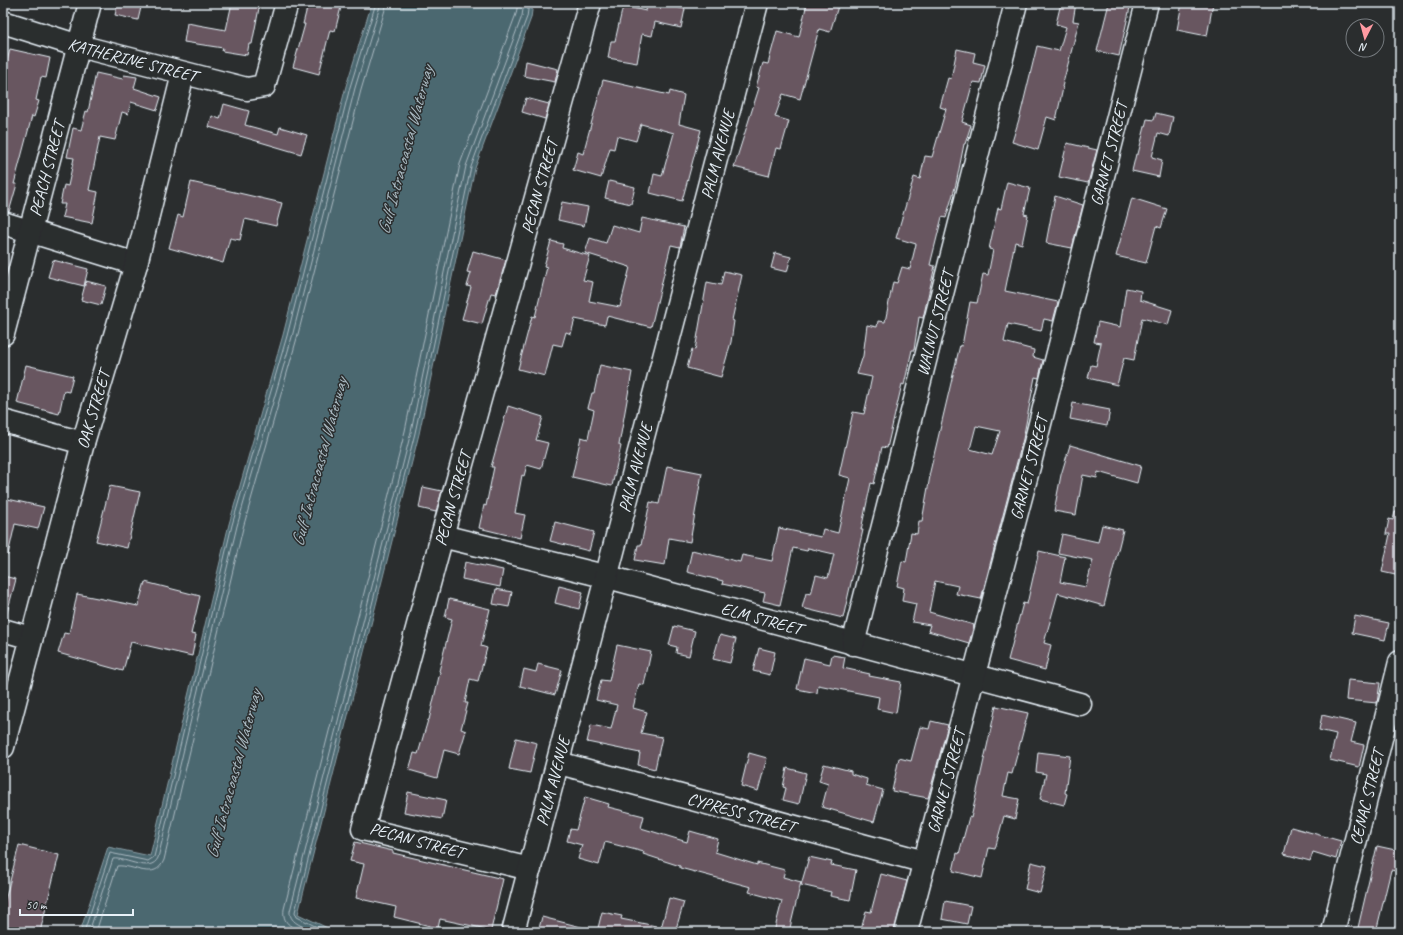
<svg xmlns="http://www.w3.org/2000/svg" width="1403" height="935" font-family="Caveat,sans-serif">
<rect width="100%" height="100%" fill="#2a2d2e"/>
<filter id="ink" filterUnits="userSpaceOnUse"><feTurbulence type="fractalNoise" baseFrequency=".025" numOctaves="2"/><feDisplacementMap in="SourceGraphic" scale="8" xChannelSelector="R" yChannelSelector="G"/><feConvolveMatrix kernelMatrix="1 2 1 2 8 2 1 2 1" color-interpolation-filters="sRGB"/></filter>
<g filter="url(#ink)">
<polygon fill="#4c6770" stroke="#8a9ea6" points="372,3 533,3 531,18 475,168 419,434 298,914 336,932 80,932 108,847 150,856 229,524 283,335 346,86"/>
<g fill="none" stroke-linecap="round" stroke-linejoin="round">
<g stroke="#aabac2" stroke-width="1">
<polyline points="84,932 110,853 148,861 154,857 232,525 287,336 350,87 376,3"/>
<path d="M 89,932 L 113,859 C 126,857 150,874 158,858 L 237,526 L 292,337 L 355,88 L 381,3"/>
<path d="M 96,932 L 117,866 C 133,864 155,882 164,860 L 243,528 L 297,338 L 361,90 L 387,3"/>
<path d="M 302,932 C 291,927 282,923 284,909 L 405,431 L 460,164 L 516,14 L 518,3"/>
<path d="M 316,932 C 306,927 289,924 290,911 L 411,432 L 466,166 L 522,16 L 524,3"/>
<polyline points="327,932 297,917 295,912 415,433 471,167 527,17 529,3"/>
</g>
</g>
<g fill="#675761" stroke="#e8f1f8" fill-rule="evenodd">
<polygon points="118,3 142,3 138,20 115,15"/>
<polygon points="232,3 260,3 252,44 249,44 247,55 222,51 223,48 184,42 187,23 226,30"/>
<polygon points="317,3 342,3 335,31 330,30 319,74 293,67 305,24 303,24 308,4 317,6"/>
<polygon points="647,3 656,3 685,9 681,28 655,22 652,36 642,34 637,63 608,58 611,41 615,41 623,6 646,11"/>
<polygon points="807,3 839,3 830,32 819,29 800,99 783,94 775,117 789,121 781,149 776,148 769,176 734,167 759,88 756,87 763,63 768,64 777,31 799,37"/>
<polygon points="1061,3 1076,3 1073,21 1079,22 1062,87 1063,88 1056,120 1047,117 1038,150 1012,142 1020,116 1037,46 1059,51 1066,27 1056,24"/>
<polygon points="1109,3 1131,3 1119,56 1097,51"/>
<polygon points="1182,3 1213,3 1207,36 1177,30"/>
<polygon points="10,49 50,58 46,78 41,77 36,100 39,101 34,117 32,116 14,184 17,184 9,212 3,211 3,78"/>
<polygon points="957,49 975,53 973,62 985,65 981,83 973,82 962,122 971,125 965,144 964,144 956,184 946,218 942,217 930,265 935,266 923,318 919,317 914,350 912,350 904,385 902,384 887,448 882,447 874,484 871,483 861,530 863,530 843,618 802,608 806,593 811,594 816,575 828,578 834,554 808,548 807,551 793,548 780,605 763,601 765,593 722,584 723,581 687,572 692,550 740,562 742,555 772,561 779,528 821,537 823,529 838,533 850,478 839,475 853,412 864,414 872,377 857,374 863,356 867,325 877,327 878,321 885,322 893,282 897,283 902,267 910,269 916,244 896,238 914,177 920,179 925,156 932,157 946,109 940,107 948,78 951,79"/>
<polygon points="526,61 558,69 555,82 524,76"/>
<polygon points="96,73 123,79 124,75 137,77 134,88 161,97 157,110 131,102 128,114 122,112 115,140 100,137 89,190 98,192 92,223 62,217 65,204 60,204 64,185 68,186 74,158 67,157 73,128 81,130 86,111 88,112"/>
<polygon points="603,80 669,95 670,91 684,95 679,124 701,130 682,201 650,193 654,174 662,176 674,133 641,124 636,141 617,136 614,149 610,148 601,178 573,170 578,152 583,154"/>
<polygon points="526,98 549,104 545,119 522,112"/>
<polygon points="224,104 249,111 245,125 278,134 280,127 307,135 301,154 209,127 212,116 220,119"/>
<polygon points="1156,113 1173,117 1169,136 1158,133 1152,157 1162,160 1159,177 1132,171 1136,154 1138,154 1147,119 1154,120"/>
<polygon points="1067,143 1097,150 1088,183 1059,177"/>
<polygon points="609,181 635,187 631,204 605,198"/>
<polygon points="191,182 282,203 276,226 245,219 240,240 230,238 223,263 169,248 178,215 183,217"/>
<path d="M 1007,182 L 1030,188 L 1024,214 L 1028,215 L 1022,244 L 1015,242 L 1005,291 L 1058,302 L 1053,321 L 1044,319 L 1041,331 L 1008,324 L 1004,342 L 1034,350 L 1033,357 L 1043,360 L 1039,378 L 1035,377 L 1023,439 L 981,599 L 956,594 L 958,586 L 935,581 L 929,612 L 974,625 L 969,643 L 928,631 L 930,625 L 912,622 L 916,604 L 902,601 L 904,588 L 897,586 L 902,561 L 906,562 L 911,533 L 917,534 L 919,521 L 922,521 L 930,476 L 929,476 L 960,345 L 962,346 L 970,302 L 977,303 L 983,274 L 988,275 L 993,250 L 989,249 L 998,208 L 1001,209 ZM 976,426 L 1000,431 L 992,455 L 970,449 Z"/>
<polygon points="1055,196 1083,205 1072,248 1046,243"/>
<polygon points="1132,198 1167,209 1161,228 1156,226 1146,263 1116,256"/>
<polygon points="562,202 588,207 584,226 558,220"/>
<polygon points="642,218 684,227 680,247 671,245 651,327 607,316 605,325 575,319 571,334 566,332 562,346 553,344 545,376 518,369 532,316 535,317 547,267 544,266 551,241 563,244 562,248 590,256 583,280 593,282 589,301 620,307 630,267 585,253 590,238 606,243 612,225 639,233"/>
<polygon points="473,251 506,260 496,294 491,293 482,324 462,319 471,287 467,286 471,273 467,272"/>
<polygon points="775,253 791,257 787,272 771,268"/>
<polygon points="53,260 88,269 84,286 48,277"/>
<polygon points="724,271 742,275 732,320 734,321 731,342 721,377 687,368 692,349 695,350 707,282 721,285"/>
<polygon points="86,281 106,286 101,305 81,300"/>
<polygon points="1126,288 1141,291 1140,300 1172,310 1168,325 1142,318 1134,360 1124,358 1117,385 1088,378 1091,365 1096,366 1101,343 1094,342 1098,322 1120,327"/>
<polygon points="26,365 73,376 69,392 64,391 59,414 17,403"/>
<polygon points="600,365 632,372 619,445 621,446 612,486 572,477 581,437 588,439 594,410 588,408 592,393 594,393"/>
<polygon points="1073,403 1110,410 1107,426 1070,419"/>
<polygon points="508,406 543,417 536,440 548,443 541,469 527,465 524,476 522,475 515,513 525,515 520,538 479,528 484,505 486,506 494,467 491,467"/>
<polygon points="1070,445 1141,466 1137,483 1098,472 1097,478 1083,475 1076,515 1054,511 1061,475"/>
<polygon points="667,466 702,473 690,542 669,538 665,565 635,560 638,545 641,545 650,502 659,504"/>
<polygon points="110,486 140,492 127,548 96,541"/>
<polygon points="423,487 442,491 436,512 419,508"/>
<polygon points="3,498 44,507 38,529 15,524 8,555 3,555"/>
<polygon points="1395,512 1400,513 1400,576 1382,572 1390,534 1386,534 1389,519 1393,520"/>
<polygon points="555,522 594,532 589,551 550,541"/>
<polygon points="1102,525 1123,530 1104,606 1058,593 1044,643 1051,645 1045,670 1008,660 1023,603 1027,604 1039,551 1065,557 1060,582 1086,587 1093,560 1058,553 1062,534 1098,542"/>
<polygon points="465,562 503,570 500,587 462,579"/>
<polygon points="3,576 16,579 7,613 3,612"/>
<polygon points="145,582 200,596 191,634 196,635 192,656 131,642 123,671 58,653 64,633 69,634 77,594 138,606"/>
<polygon points="559,586 583,592 579,609 555,603"/>
<polygon points="496,589 512,592 509,607 493,604"/>
<polygon points="449,599 490,609 481,646 487,648 478,681 470,679 465,703 468,703 461,729 466,731 459,754 444,750 437,778 409,770 414,753 418,754 428,720 429,720 440,672 439,671 452,619 445,617"/>
<polygon points="1355,616 1389,623 1385,640 1352,633"/>
<polygon points="674,626 695,631 689,656 676,653 677,647 669,645"/>
<polygon points="720,635 736,639 730,663 713,659"/>
<polygon points="617,645 651,652 644,685 639,684 633,708 647,712 641,733 662,737 655,769 638,765 640,753 587,742 591,725 611,729 617,705 596,700 601,680 609,681"/>
<polygon points="759,648 775,652 770,675 753,671"/>
<polygon points="832,655 845,657 843,668 870,674 869,676 901,682 896,713 877,709 879,697 818,685 817,693 797,689 804,658 830,664"/>
<polygon points="538,664 562,670 555,695 520,686 524,669 536,672"/>
<polygon points="1348,680 1380,683 1377,703 1346,700"/>
<polygon points="996,706 1028,713 1012,774 1008,773 1003,796 1019,799 1015,819 1004,816 995,849 989,848 982,878 953,871 957,853 959,854 969,817 971,818"/>
<polygon points="1322,715 1356,723 1351,742 1364,745 1359,767 1330,760 1336,734 1319,730"/>
<polygon points="931,721 948,725 928,798 892,791 899,758 911,761 920,727 929,729"/>
<polygon points="516,738 537,743 530,773 509,769"/>
<polygon points="1038,752 1070,756 1065,793 1067,794 1064,805 1040,799 1046,774 1036,772"/>
<polygon points="749,753 767,758 758,791 741,786"/>
<polygon points="824,764 851,771 851,774 867,779 866,785 883,790 874,822 822,807 828,784 819,781"/>
<polygon points="787,768 806,773 799,804 783,800 786,788 783,787"/>
<polygon points="408,792 446,800 442,819 404,812"/>
<polygon points="585,797 609,804 608,807 644,816 641,828 687,842 690,831 718,839 715,852 757,865 757,863 785,870 783,877 801,882 789,932 774,932 782,901 749,892 751,887 680,868 680,866 643,854 644,852 605,842 599,865 578,859 582,845 567,841 570,829 576,830"/>
<polygon points="1291,827 1341,841 1336,859 1313,852 1310,861 1284,854"/>
<polygon points="355,842 393,851 393,853 503,879 491,930 440,919 438,928 394,917 396,907 356,898 364,864 350,861"/>
<polygon points="19,845 59,855 40,932 3,932 3,909"/>
<polygon points="1377,846 1400,851 1400,872 1391,870 1376,932 1357,932"/>
<polygon points="809,857 832,862 831,865 856,870 850,900 830,896 831,892 801,885"/>
<polygon points="1031,862 1047,866 1040,893 1025,889"/>
<polygon points="881,874 907,881 894,932 860,932 866,911 871,912"/>
<polygon points="669,898 684,902 675,932 660,932"/>
<polygon points="945,901 971,906 967,924 942,919"/>
<polygon points="602,912 622,916 621,919 656,926 656,932 597,932"/>
<polygon points="542,917 585,928 584,932 538,932"/>
</g>
<g fill="none" stroke-linecap="round" stroke-linejoin="round">
<defs>
<g id="minor">
<path id="s1" d="M 3,22 L 79,46 L 247,89 L 264,86 L 287,3"/>
<polyline points="3,223 136,264"/>
<path id="s2" d="M 3,334 L 90,3"/>
<polyline points="3,421 83,443"/>
<path id="s3" d="M 442,536 L 608,577 L 1080,704"/>
<polyline points="3,630 31,638"/>
<path id="s4" d="M 853,644 L 1016,3"/>
<path id="s5" d="M 3,747 L 83,443 L 136,264 L 183,74"/>
<path id="s6" d="M 559,763 L 925,862"/>
<path id="s7" d="M 530,869 L 363,829 L 442,536 L 590,3"/>
<path id="s8" d="M 513,932 L 757,3"/>
<path id="s9" d="M 906,932 L 1031,459 L 1147,3"/>
<path id="s10" d="M 1333,932 L 1400,662"/>
</g>
</defs>
<use href="#minor" stroke="#e8f1f8" stroke-width="25"/>
<use href="#minor" stroke="#2a2d2e" stroke-width="22"/>
</g>
</g>
<g text-anchor="middle" stroke-width="3" stroke-linejoin="round" paint-order="stroke">
<g font-size="17" fill="#e8f1f8" stroke="#2a2d2e">
<text dy="6" stroke="none"><textPath href="#s1" startOffset="135">KATHERINE STREET</textPath></text>
<text dy="6" stroke="none"><textPath href="#s8" startOffset="804">PALM AVENUE</textPath></text>
<text dy="6" stroke="none"><textPath href="#s9" startOffset="804">GARNET STREET</textPath></text>
<text dy="6" stroke="none"><textPath href="#s2" startOffset="171">PEACH STREET</textPath></text>
<text dy="6" stroke="none"><textPath href="#s7" startOffset="838">PECAN STREET</textPath></text>
<text dy="6" stroke="none"><textPath href="#s4" startOffset="331">WALNUT STREET</textPath></text>
<text dy="6" stroke="none"><textPath href="#s5" startOffset="349">OAK STREET</textPath></text>
<text dy="6" stroke="none"><textPath href="#s8" startOffset="480">PALM AVENUE</textPath></text>
<text dy="6" stroke="none"><textPath href="#s9" startOffset="480">GARNET STREET</textPath></text>
<text dy="6" stroke="none"><textPath href="#s7" startOffset="514">PECAN STREET</textPath></text>
<text dy="6" stroke="none"><textPath href="#s3" startOffset="330">ELM STREET</textPath></text>
<text dy="6" stroke="none"><textPath href="#s8" startOffset="156">PALM AVENUE</textPath></text>
<text dy="6" stroke="none"><textPath href="#s9" startOffset="156">GARNET STREET</textPath></text>
<text dy="6" stroke="none"><textPath href="#s10" startOffset="139">CENAC STREET</textPath></text>
<text dy="6" stroke="none"><textPath href="#s6" startOffset="189">CYPRESS STREET</textPath></text>
<text transform="translate(417 840) rotate(15)" y="6">PECAN STREET</text>
</g>
<g font-size="18" font-style="italic" fill="#aabac2" stroke="#2a2d2e">
<text transform="translate(405 150) rotate(-75)" y="6">Gulf Intracoastal Waterway</text>
<text transform="translate(319 462) rotate(-75)" y="6">Gulf Intracoastal Waterway</text>
<text transform="translate(233 774) rotate(-75)" y="6">Gulf Intracoastal Waterway</text>
</g>
</g>
<rect width="1403" height="935" fill="none" stroke="#2a2d2e" stroke-width="16"/>
<rect x="8" y="8" width="1387" height="919" fill="none" stroke="#e8f1f8" stroke-width="1.5" filter="url(#ink)"/>
<g transform="translate(1365 38) rotate(186)"><circle r="19" fill="#2a2d2e" stroke="#767b7f"/>
<path d="M0-3L7 15L0 10L-7 15Z" fill="#ff9aa2"/>
<text y="-6" font-size="11" font-weight="bold" text-anchor="middle" fill="#e8f1f8">N</text>
</g>
<path d="M20 909v6h113v-6" fill="none" stroke="#e8f1f8" stroke-width="2"/>
<text x="26" y="909" font-size="12" fill="#e8f1f8" stroke="#2a2d2e" stroke-width="3" paint-order="stroke">50 m</text>
</svg>
